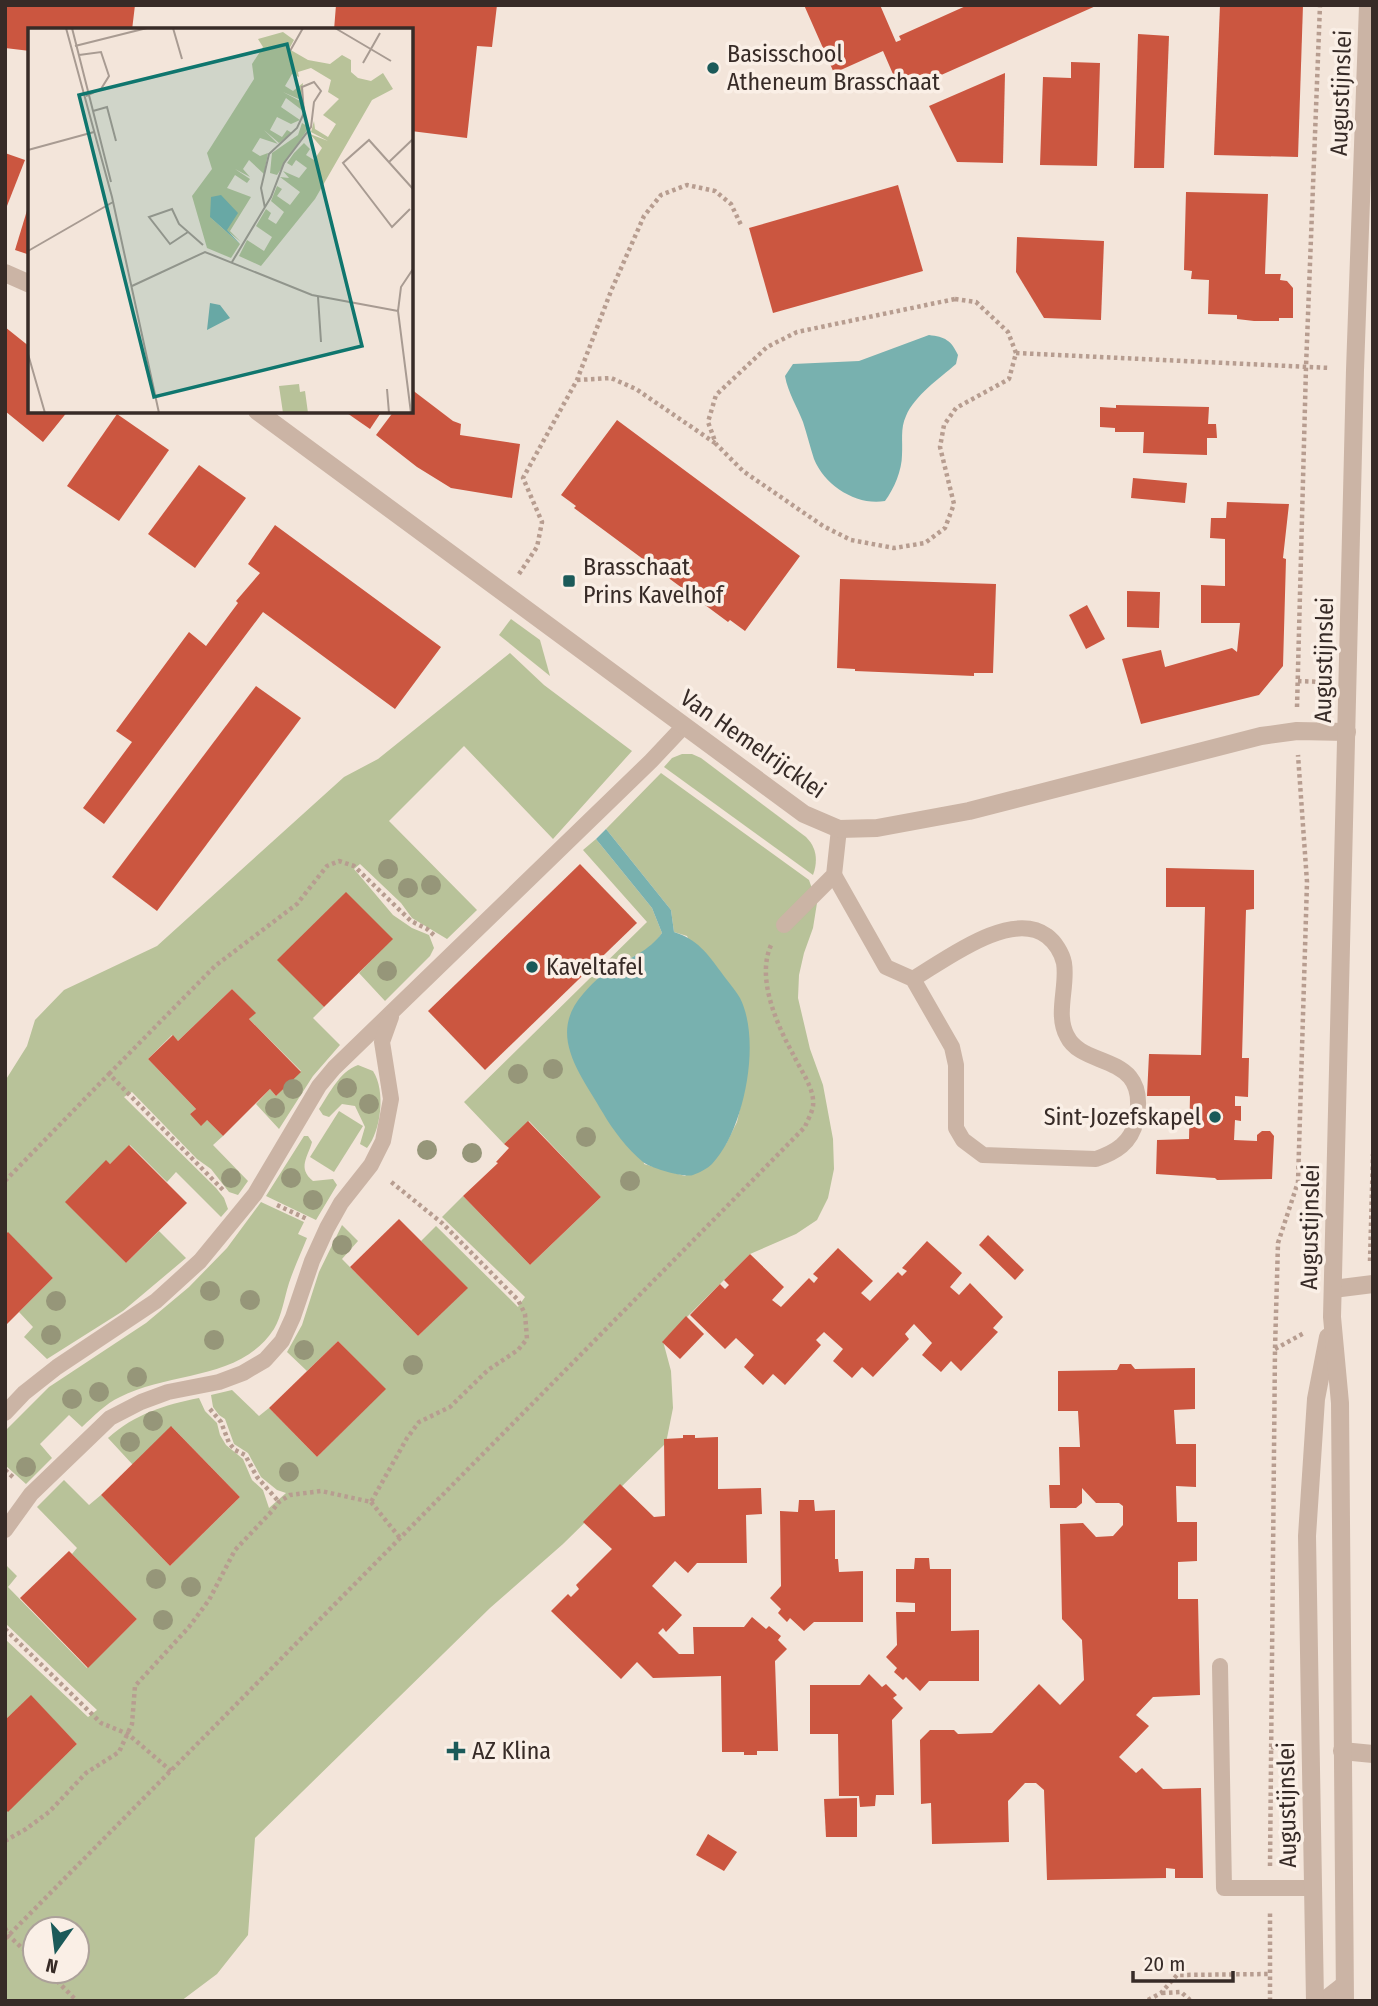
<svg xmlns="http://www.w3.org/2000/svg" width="1378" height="2006" font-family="'Fira Sans Condensed',sans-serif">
<rect width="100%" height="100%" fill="#f3e5da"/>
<g fill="#b8c299" fill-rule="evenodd">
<polygon points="511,619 540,640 550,676 499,635"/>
<polygon points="510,653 544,685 632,751 553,839 464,746 389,821 477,910 447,939 412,918 401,903 360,864 354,869 393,915 412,928 429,935 434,948 430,956 385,1001 359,973 392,939 278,960 324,1007 313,1018 340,1045 313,1076 279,1129 256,1104 270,1089 276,1096 301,1071 249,1019 255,1013 232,989 178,1041 172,1035 148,1059 196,1109 190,1114 207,1120 223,1136 213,1145 248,1181 238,1195 229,1192 211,1169 197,1159 132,1092 124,1097 216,1188 224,1198 228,1209 221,1217 176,1172 167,1182 130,1145 110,1164 106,1161 66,1202 126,1263 159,1231 186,1258 123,1311 47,1359 24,1337 33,1327 19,1312 53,1278 8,1233 5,1235 5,1081 27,1046 35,1020 64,990 157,946 344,777 378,759"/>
<path d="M 682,754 L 692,754 L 701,758 L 806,837 C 817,848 818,861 813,875 L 664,767 L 672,758 Z"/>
<path d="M 661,773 L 809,880 L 817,903 L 813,928 L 804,953 L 799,975 L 798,998 L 810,1049 L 823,1085 L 833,1139 L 834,1169 L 828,1198 L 817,1220 L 796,1234 L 750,1254 L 663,1341 L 671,1371 L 673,1408 L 666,1443 L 563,1544 L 490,1608 L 255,1838 L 248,1935 L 217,1974 L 181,2001 L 5,2001 L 5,1809 L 8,1811 L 77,1744 L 31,1696 L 5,1720 L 5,1639 L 88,1717 L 97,1710 L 5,1623 L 5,1564 L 17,1576 L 8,1587 L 87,1668 L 137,1619 L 72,1554 L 77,1548 L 37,1507 L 64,1480 L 89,1505 L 101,1495 L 170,1566 L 240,1497 L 172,1427 L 133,1465 L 108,1438 C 135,1414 164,1405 199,1398 L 205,1411 L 217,1423 L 220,1435 L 226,1445 L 243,1459 L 252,1480 L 263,1490 L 269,1508 L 286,1493 L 277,1490 L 261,1477 L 248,1453 L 234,1444 L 225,1419 L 219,1415 L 213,1407 L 211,1395 L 232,1390 L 259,1416 L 269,1408 L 317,1457 L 385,1389 L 338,1341 L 307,1371 L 287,1352 L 302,1325 L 319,1272 L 342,1225 L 358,1241 L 342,1259 L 418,1336 L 467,1288 L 421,1241 L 436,1226 L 518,1307 L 525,1297 L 442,1217 L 463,1196 L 530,1265 L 601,1197 L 529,1121 L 504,1144 L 464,1102 L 647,922 L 583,850 L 596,839 L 652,908 L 662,933 L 652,947 L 627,960 L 644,1164 L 685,1176 L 726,1144 L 737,1122 L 746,1082 L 687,936 L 674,932 L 671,910 L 606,829 ZM 35,1929 L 77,1929 L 77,1971 L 35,1971 Z"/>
<path d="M 358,1065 L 373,1071 C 386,1091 381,1131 367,1148 L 360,1144 L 365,1127 L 355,1106 L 342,1104 L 329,1117 L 323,1115 L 319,1109 C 330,1093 339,1072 358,1065 Z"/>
<polygon points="339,1111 363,1126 334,1172 310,1157"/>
<path d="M 304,1136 L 308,1136 L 312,1142 C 308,1157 297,1168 313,1181 L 333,1179 L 337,1185 L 316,1220 L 266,1196 Z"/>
<path d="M 261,1202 L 304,1222 L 298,1234 L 307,1238 C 301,1253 294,1268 289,1283 C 284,1299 282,1315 274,1329 C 240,1381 170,1371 120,1397 C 105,1404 94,1416 82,1427 L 69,1415 L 40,1444 L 52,1458 L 26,1484 L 5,1465 L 5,1431 L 49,1387 L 146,1323 L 189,1287 L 227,1248 Z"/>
</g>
<g fill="#78b1af">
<path d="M 929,335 C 945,337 951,340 958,355 L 956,364 C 939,379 915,395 906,416 C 900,429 903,441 902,455 C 902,470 894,489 885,501 C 857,506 825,486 814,459 C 810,447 807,434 803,422 C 797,406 788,393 785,376 L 793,364 L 859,361 Z"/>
<path d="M 606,829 L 671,910 L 674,932 C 697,939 708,954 721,972 C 727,981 735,989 740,998 C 762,1041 744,1131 712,1164 C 708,1168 699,1173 693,1175 C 685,1178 650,1168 643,1162 C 628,1150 612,1129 603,1113 C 580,1073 547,1035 583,994 C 592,984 599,976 611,969 C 630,958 649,951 662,933 L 652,908 L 596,839 Z"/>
</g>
<g fill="#cb5640">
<polygon points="5,5 135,5 132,30 30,30 30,51 5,48"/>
<polygon points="336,5 497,5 492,47 477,46 467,138 411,131 411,30 334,30"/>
<polygon points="804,5 880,5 896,42 901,40 899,36 968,5 1098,5 921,84 919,81 899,88 883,51 834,73"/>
<polygon points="1220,5 1303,5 1298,157 1214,155"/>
<polygon points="1138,34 1169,36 1164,168 1134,168"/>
<polygon points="1071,62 1100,63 1097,166 1040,165 1043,77 1071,78"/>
<polygon points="1005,73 1003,163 957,162 929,106"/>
<polygon points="5,153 25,160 5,211"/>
<polygon points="898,185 923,271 773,313 749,228"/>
<polygon points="1186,192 1268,194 1265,274 1281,274 1280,280 1287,281 1293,288 1293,318 1279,318 1279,321 1254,321 1237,319 1237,315 1208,314 1209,280 1191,279 1192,271 1184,270"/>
<polygon points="29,204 30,204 30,255 15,250"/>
<polygon points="1017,237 1104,241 1101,320 1044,318 1016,272"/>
<polygon points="5,327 30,347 30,411 68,411 43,442 5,411"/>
<polygon points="411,389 453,421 461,424 460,435 520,444 512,498 451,488 417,467 376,435 394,411 411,411"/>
<polygon points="1116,405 1209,407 1208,424 1216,424 1217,438 1207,438 1207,455 1143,453 1144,432 1115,432 1115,428 1100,427 1100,407 1116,408"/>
<polygon points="344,411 382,411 370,429"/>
<polygon points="117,414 169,450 119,521 67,486"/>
<polygon points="617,420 800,556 745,631 730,620 728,622 574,508 576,506 561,495"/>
<polygon points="199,465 246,498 195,568 148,534"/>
<polygon points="1133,478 1187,483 1185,503 1131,498"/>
<polygon points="1227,502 1289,504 1283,558 1286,559 1283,666 1259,695 1141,724 1122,659 1161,650 1165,667 1232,648 1237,652 1240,623 1201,623 1201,585 1225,586 1225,539 1210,538 1211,518 1226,518"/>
<polygon points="275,525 441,647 395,709 263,612 104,824 83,808 132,742 116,731 189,632 206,646 238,603 236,601 260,573 248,564"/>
<polygon points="840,579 996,584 993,673 974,673 974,676 855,671 855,669 837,668"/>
<polygon points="1127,591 1160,592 1159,628 1127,627"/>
<polygon points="1087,605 1105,639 1086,649 1069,615"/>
<polygon points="256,686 301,718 157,911 112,877"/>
<polygon points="580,864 637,923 485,1070 428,1011"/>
<polygon points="1166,868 1254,870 1254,909 1246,910 1242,1058 1249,1058 1248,1097 1235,1096 1235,1106 1241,1106 1241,1121 1235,1120 1234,1140 1257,1141 1257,1135 1262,1131 1270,1131 1274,1136 1272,1179 1217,1180 1215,1178 1156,1174 1157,1140 1189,1139 1190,1096 1147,1096 1149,1054 1201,1055 1205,907 1166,907"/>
<polygon points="346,892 393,939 324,1007 277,960"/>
<polygon points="232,989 256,1013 249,1019 301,1072 276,1096 270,1089 223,1136 207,1120 201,1126 190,1114 196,1109 148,1059 173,1035 178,1041"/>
<polygon points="528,1121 601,1197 530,1265 463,1196 498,1163 496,1162 509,1148 504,1144"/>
<polygon points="129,1145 187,1203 126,1263 65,1202 106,1160 110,1164"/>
<polygon points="399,1219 468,1288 418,1336 350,1267"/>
<polygon points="8,1232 53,1278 5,1326 5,1235"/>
<polygon points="988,1235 1024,1270 1015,1280 979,1245"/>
<polygon points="927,1241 962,1273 950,1287 959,1295 970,1283 1003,1317 993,1328 998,1332 961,1371 951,1361 941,1372 922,1355 932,1343 914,1324 905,1334 909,1339 873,1377 862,1367 852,1378 833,1361 843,1349 824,1332 816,1340 821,1345 785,1385 773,1374 763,1385 744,1367 754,1355 736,1338 725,1349 690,1315 720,1284 725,1289 729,1285 724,1280 750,1254 784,1287 772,1300 781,1307 809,1278 814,1283 818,1278 813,1274 838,1248 873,1281 861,1293 870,1301 898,1272 902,1276 907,1271 902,1268"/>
<polygon points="686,1316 704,1334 680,1359 662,1342"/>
<polygon points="338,1341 386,1389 317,1457 269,1408"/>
<polygon points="1120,1364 1131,1364 1135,1369 1195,1368 1195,1409 1174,1410 1176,1444 1196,1444 1196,1487 1176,1486 1177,1522 1197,1522 1197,1561 1178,1562 1178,1599 1198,1599 1200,1695 1153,1697 1136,1715 1149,1726 1119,1757 1136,1773 1142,1768 1163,1789 1201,1788 1203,1878 1175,1878 1175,1869 1166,1868 1166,1878 1047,1880 1044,1790 1036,1783 1025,1783 1008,1801 1009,1842 932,1844 931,1803 921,1804 920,1740 930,1730 954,1730 958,1734 992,1733 1039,1684 1060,1705 1084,1680 1082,1640 1062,1619 1060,1524 1083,1523 1096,1537 1113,1536 1123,1525 1123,1506 1119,1503 1096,1503 1082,1488 1082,1503 1076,1508 1050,1508 1049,1485 1060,1485 1059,1447 1080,1447 1078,1411 1058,1411 1058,1371 1117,1370"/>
<polygon points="171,1426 240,1497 170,1566 101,1495"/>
<polygon points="683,1435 695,1435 695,1438 718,1437 718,1489 761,1488 762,1514 746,1515 747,1563 697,1563 688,1573 675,1561 652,1586 682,1615 666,1632 663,1628 658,1633 679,1654 694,1654 693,1627 744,1627 752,1617 766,1629 769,1626 781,1636 778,1640 787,1649 775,1661 778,1751 757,1751 757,1755 744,1755 744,1752 722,1752 721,1676 653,1678 637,1662 621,1679 551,1611 568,1594 571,1597 579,1589 576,1585 612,1549 583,1522 620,1484 654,1517 665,1516 664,1439 683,1438"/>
<polygon points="799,1500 814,1500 815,1511 835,1510 835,1559 838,1559 839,1572 863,1571 863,1622 814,1622 804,1631 790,1618 787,1622 778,1613 781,1609 770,1598 781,1586 780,1511 798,1512"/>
<polygon points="69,1551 137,1619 88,1668 20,1598"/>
<polygon points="915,1558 929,1558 930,1569 951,1569 951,1631 979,1630 979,1681 929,1681 920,1691 906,1677 903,1680 894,1672 897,1668 886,1657 897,1645 896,1612 915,1612 915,1603 896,1602 896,1569 914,1569"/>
<polygon points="869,1674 882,1687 886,1684 897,1695 893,1698 903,1708 892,1720 894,1795 876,1795 875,1806 860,1807 859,1796 839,1796 838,1734 810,1734 810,1685 860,1685"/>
<polygon points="31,1695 77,1744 8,1812 5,1809 5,1720"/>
<polygon points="857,1798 857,1837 826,1837 824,1799"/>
<polygon points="708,1834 737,1852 724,1871 696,1855"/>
</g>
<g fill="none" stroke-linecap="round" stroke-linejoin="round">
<g stroke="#b79d90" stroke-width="4.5" stroke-dasharray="3.5 3.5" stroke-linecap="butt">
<polygon points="955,299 976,302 1008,332 1016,353 1009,379 956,408 944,425 940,447 954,504 945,528 925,543 894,548 851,540 823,526 743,471 716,444 708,422 716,395 767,347 797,332"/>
<polyline points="1016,353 1330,368"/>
<polyline points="577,380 611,378 636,389 715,443"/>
<polyline points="519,574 537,547 542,522 523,478 577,380 611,291 644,216 661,195 687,185 715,191 731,204 741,225"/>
<polyline points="1298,681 1324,682"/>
<polyline points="1297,707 1306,367 1320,5"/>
<polyline points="109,1074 215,966 297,904 327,866 339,861 354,866 411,921 427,929 436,937"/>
<polyline points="5,1181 109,1074 225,1192"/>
<polyline points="277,1205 307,1219"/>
<polyline points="1370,1261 1373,1154"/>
<polyline points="1275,1349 1304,1333"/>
<polyline points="210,1409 221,1422 229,1443 235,1450 245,1455 257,1477 279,1502"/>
<polyline points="5,1470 15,1479"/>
<polyline points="371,1502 400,1538"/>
<polyline points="5,1629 101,1723 128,1734 171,1771"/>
<polyline points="1271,1747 1288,1749"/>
<polyline points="5,1841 26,1829 49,1812 86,1773 119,1752 132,1724 135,1686 189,1627 209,1600 235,1550 272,1511 279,1502 290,1495 321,1491 371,1502 407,1438 419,1422 450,1407 488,1370 518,1350 527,1339 525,1314 518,1300 442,1223 390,1181"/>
<polyline points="1270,1866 1275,1349 1278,1243 1298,1182 1307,882 1298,755"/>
<polyline points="5,1928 9,1936 35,1960"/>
<path d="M 5,1939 L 805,1127 C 807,1121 812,1113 813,1106 C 815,1089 801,1071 794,1056 C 777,1025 755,977 772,943"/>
<polyline points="47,1971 77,2001"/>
<polyline points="1162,1993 1181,1992 1190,2000"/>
<polyline points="1148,2000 1161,1993 1177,1975 1270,1974"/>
<polyline points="1270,2001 1270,1913"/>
</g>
<g stroke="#cbb4a5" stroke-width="16">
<path d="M 834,875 L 886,967 L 913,979 L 952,1047 L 956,1065 L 956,1128 L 963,1140 L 983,1155 L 1096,1159 C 1116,1152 1131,1143 1136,1121 C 1151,1051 1083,1070 1067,1036 C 1055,1014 1068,986 1064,963 C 1062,953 1055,942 1047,936 C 1011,909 945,960 913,979"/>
<polyline points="784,925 834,875 839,829"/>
<polyline points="5,1413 24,1393 57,1367 156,1301 200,1261 255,1194 319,1086 334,1068 651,761 684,726"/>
<polyline points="5,1530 31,1494 110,1418 141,1402 168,1392 219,1382 243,1373 265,1360 282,1341 293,1317 312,1261 327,1228 341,1203 371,1165 383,1141 391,1099 382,1042 391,1017"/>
<polyline points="1220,1666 1224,1888 1313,1888"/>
<polyline points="1322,2001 1345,1983"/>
</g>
<g stroke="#cbb4a5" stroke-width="18">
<polyline points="5,273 30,284"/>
<polyline points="257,411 804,814 839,829 877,828 969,811 1261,736 1297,731 1347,732"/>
<polyline points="1333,1289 1373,1284"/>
<polyline points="1342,1751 1373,1754"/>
</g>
<g stroke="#cbb4a5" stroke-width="18">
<polyline points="1315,2001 1307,1536 1316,1399 1328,1337"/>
<polyline points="1345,2001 1340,1403 1332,1317 1355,370 1368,5"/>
</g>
</g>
<g fill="#969679">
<circle cx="388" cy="869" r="10"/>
<circle cx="431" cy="885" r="10"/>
<circle cx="408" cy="888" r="10"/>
<circle cx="387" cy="971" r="10"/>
<circle cx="553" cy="1069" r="10"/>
<circle cx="518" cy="1074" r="10"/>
<circle cx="347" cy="1088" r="10"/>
<circle cx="293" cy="1089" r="10"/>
<circle cx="369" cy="1104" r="10"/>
<circle cx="275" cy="1108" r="10"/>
<circle cx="586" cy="1137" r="10"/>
<circle cx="427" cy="1150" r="10"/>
<circle cx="472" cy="1153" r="10"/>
<circle cx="231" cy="1178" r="10"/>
<circle cx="291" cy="1178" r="10"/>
<circle cx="630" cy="1181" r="10"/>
<circle cx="313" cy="1200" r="10"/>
<circle cx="342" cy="1245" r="10"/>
<circle cx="210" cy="1291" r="10"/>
<circle cx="250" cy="1300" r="10"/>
<circle cx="56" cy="1301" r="10"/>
<circle cx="51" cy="1335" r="10"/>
<circle cx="214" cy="1340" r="10"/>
<circle cx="304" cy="1350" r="10"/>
<circle cx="413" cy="1365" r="10"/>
<circle cx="137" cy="1377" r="10"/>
<circle cx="99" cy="1392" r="10"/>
<circle cx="72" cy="1399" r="10"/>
<circle cx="153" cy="1421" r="10"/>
<circle cx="130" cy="1442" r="10"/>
<circle cx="26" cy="1467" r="10"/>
<circle cx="289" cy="1472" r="10"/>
<circle cx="156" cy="1579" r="10"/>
<circle cx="191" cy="1587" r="10"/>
<circle cx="163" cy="1620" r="10"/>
</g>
<g fill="#1b5a59" stroke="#faefe6" stroke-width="2.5">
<circle cx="713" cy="68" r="7"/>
<rect x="562" y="574" width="14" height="14" rx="3.5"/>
<circle cx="532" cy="967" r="7"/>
<circle cx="1215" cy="1117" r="7"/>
<path d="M452.5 1740.5h7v7h7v7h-7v7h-7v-7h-7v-7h7z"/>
</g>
<g text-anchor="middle" stroke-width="7" stroke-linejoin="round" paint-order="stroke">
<g font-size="24" fill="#372b27" stroke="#faefe6" text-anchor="start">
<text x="727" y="62">Basisschool<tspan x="727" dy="28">Atheneum Brasschaat</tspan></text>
<text x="583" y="575">Brasschaat<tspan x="583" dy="28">Prins Kavelhof</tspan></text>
<text x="546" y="975">Kaveltafel</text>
<text x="1201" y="1125" text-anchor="end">Sint-Jozefskapel</text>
<text x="472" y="1759">AZ Klina</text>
</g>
<g font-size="24" fill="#372b27" stroke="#faefe6">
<text transform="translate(1341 93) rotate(-88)" y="8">Augustijnslei</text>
<text transform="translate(1324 660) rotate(-89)" y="8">Augustijnslei</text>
<text transform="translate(753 744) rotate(35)" y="8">Van Hemelrijcklei</text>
<text transform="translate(1310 1227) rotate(-89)" y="8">Augustijnslei</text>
<text transform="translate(1287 1805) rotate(-91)" y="8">Augustijnslei</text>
</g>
</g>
<g transform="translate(28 28)">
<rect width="385" height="385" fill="#f3e5da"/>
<path d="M 255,4 L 266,12 L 261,21 L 280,32 L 302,36 L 314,27 L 323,32 L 323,44 L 330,50 L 343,53 L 355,45 L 365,61 L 344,72 L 287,171 L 233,238 L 211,228 L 219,212 L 236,223 L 244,209 L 228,198 L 238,181 L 243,185 L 240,191 L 248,196 L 256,184 L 243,173 L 249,158 L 254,161 L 249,168 L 262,177 L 272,164 L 252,149 L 261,150 L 255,143 L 271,150 L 279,140 L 268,132 L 264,138 L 259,135 L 266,125 L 276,115 L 282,121 L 278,127 L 286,132 L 294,120 L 282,106 L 300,113 L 283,104 L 286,93 L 287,101 L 300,109 L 308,96 L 295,87 L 311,71 L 300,64 L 303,52 L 283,40 L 270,44 L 271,49 L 264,46 L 257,58 L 265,63 L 275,55 L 273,72 L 255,64 L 274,74 L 275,83 L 258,70 L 253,79 L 272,92 L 263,96 L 249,89 L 242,102 L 254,109 L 259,102 L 264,105 L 251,115 L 236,102 L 250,116 L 232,110 L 224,123 L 232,128 L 240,125 L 236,146 L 221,132 L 215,141 L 222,149 L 207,141 L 222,151 L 219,155 L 207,147 L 199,160 L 223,169 L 202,203 L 213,214 L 182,189 L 212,216 L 203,230 L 179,220 L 164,168 L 184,141 L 179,125 L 226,51 L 224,36 L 235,19 L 230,11 ZM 274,95 L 281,99 L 249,147 L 242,145 L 244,125 L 270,107 ZM 271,356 L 272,364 L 277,363 L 280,385 L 255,385 L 251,358 Z" fill="#b8c299"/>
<path d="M 193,167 L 210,185 L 199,202 L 212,216 L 182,189 L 183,169 ZM 182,275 L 192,277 L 202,290 L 179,302 Z" fill="#78b1af"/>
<path fill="none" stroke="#a89b92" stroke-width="2" d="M 38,0 L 84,169 L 131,385M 44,0 L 83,154M 145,0 L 154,31M 307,0 L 363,33M 47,18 L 119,0M 262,23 L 275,0M 51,27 L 73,24 L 81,48 L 73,61 L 58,68M 335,35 L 352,5M 65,83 L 79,79 L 88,113M 0,122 L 66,104M 361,134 L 385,111M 382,181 L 364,199 L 315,135 L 341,112 L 385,161M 160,204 L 142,216 L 121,189 L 144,181 L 151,196 L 175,217M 0,223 L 85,174M 204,234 L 243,169 L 256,135 L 283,99 L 286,74 L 293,63 L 286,54 L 274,59 L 276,85 L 269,100 L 241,126 L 233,160 L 237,180M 104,258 L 177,224 L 284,267 L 370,283M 290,269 L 293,314M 0,326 L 17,385M 359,361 L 361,385M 383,385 L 370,283 L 373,259 L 385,241"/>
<path fill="#0f766e" fill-opacity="0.15" stroke="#0f766e" stroke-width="3.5" d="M 259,16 L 334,318 L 126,369 L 51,67 Z"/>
<rect width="385" height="385" fill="none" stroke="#372b27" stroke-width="3.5"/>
</g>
<rect width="1378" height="2006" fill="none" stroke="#372b27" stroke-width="14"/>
<g transform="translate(56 1950) rotate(194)"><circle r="33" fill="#faefe6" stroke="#aca19a" stroke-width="2"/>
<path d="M0-5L12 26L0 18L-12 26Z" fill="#1b5a59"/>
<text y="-10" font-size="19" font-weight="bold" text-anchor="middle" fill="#372b27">N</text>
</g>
<path d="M1133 1971v10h100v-10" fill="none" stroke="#372b27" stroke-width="3.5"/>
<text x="1144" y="1971" font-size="21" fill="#372b27" stroke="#faefe6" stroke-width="5" paint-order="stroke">20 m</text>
</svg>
